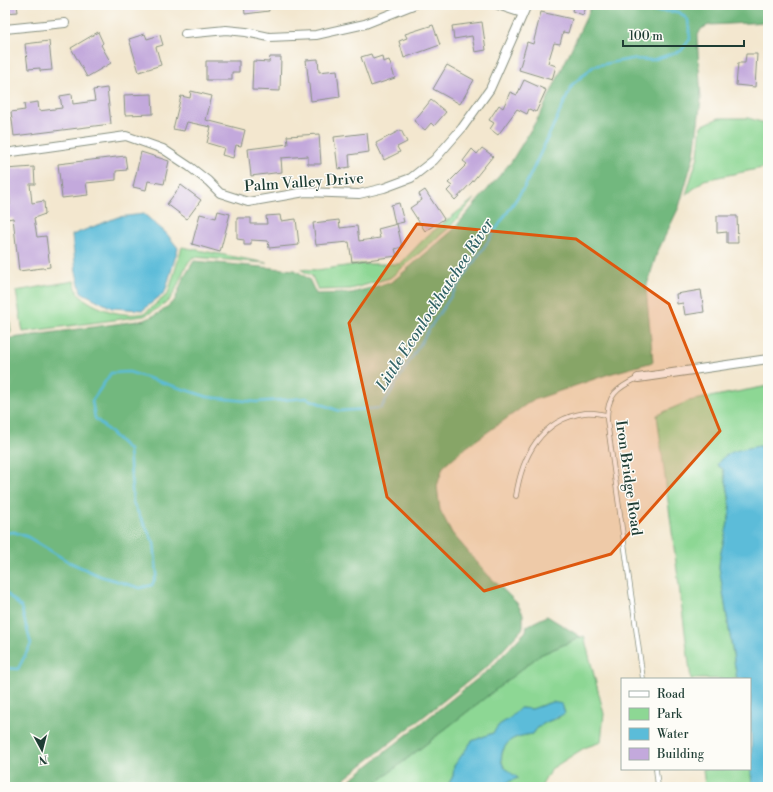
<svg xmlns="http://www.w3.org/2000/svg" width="773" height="792" font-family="'Libre Bodoni',serif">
<rect width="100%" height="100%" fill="#fdfcf7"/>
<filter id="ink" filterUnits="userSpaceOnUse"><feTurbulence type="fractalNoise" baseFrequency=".025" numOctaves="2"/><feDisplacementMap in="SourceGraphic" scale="8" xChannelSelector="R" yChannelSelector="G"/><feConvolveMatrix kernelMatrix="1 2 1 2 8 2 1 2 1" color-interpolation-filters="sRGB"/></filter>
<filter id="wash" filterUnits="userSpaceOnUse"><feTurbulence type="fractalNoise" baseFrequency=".012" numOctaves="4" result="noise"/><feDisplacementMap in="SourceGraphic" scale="16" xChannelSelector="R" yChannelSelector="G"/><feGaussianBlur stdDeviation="0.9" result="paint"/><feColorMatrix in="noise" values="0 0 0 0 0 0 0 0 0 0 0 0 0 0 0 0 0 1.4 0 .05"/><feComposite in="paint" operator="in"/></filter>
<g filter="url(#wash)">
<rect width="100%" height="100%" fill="#f3e7cf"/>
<g fill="#8dd794" stroke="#568a64">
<polygon points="719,118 748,118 768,124 768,165 767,167 704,180 686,195 698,156 701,126"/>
<polygon points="474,199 449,228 390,278 351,289 318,290 312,276 300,269 317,270 360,264 400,264 426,237"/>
<path d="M 182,247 L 267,263 L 193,257 C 182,268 180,284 172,296 C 166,306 153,311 144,316 L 23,332 L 16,291 L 74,281 L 78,294 C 95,309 122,318 145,313 L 168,294 Z"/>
<polygon points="5,292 11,331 9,335 5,335"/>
<path d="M 768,386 L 768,447 L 759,446 L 723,469 C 727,484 732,503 729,518 C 726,535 720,550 719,567 L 737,679 L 691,679 L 657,415 L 689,401 Z"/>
<path d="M 584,636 L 604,714 L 601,742 L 584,748 L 551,769 L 541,787 L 505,787 L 507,782 L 517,778 C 513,775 508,772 505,768 C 498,759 503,746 511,740 C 517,736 526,735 533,734 C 539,724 548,721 559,718 L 552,702 L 532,709 L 520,708 L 510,718 L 499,725 L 493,733 L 472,741 L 454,766 L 453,776 L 447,787 L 371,787 L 540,655 Z"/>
<polygon points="750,763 752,787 705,787 703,769 750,769"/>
</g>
<g fill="#72b87e" stroke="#487a59">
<polygon points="592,5 768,5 768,22 709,25 701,29 697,37 701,99 694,155 679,207 657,253 646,288 653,362 609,374 531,401 461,451 443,467 437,486 440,510 452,533 487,574 517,603 523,614 523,628 489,665 334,787 5,787 5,339 145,320 161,312 175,300 183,279 194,261 295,270 309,279 316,294 352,293 392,282 452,231 511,162 541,113"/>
<polygon points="547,616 581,637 540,655 371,787 341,787 491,668 526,631 527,626"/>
</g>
<g fill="#5bbcd9" stroke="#3d7c86">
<polygon points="144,214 166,233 178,248 165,292 143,310 112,308 81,292 76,272 72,235 118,217"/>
<path d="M 759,446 L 768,447 L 768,787 L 752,787 L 750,679 L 737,679 L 719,567 C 720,550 726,535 729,518 C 732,503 727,484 723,469 L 717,465 C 725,450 744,449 759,446 Z"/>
<path d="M 552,702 L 562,704 L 565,713 C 554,721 540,721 533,734 C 526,735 517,736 511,740 C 503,746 497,759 505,768 C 509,772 514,775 518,778 L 508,782 L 505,787 L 447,787 L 453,776 L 454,766 L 472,741 L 493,733 L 499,725 L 510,718 L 520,708 L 532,709 Z"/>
</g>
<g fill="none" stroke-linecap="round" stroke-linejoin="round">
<g stroke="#5bbcd9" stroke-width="2.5">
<polyline points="5,533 14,532 28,537 69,562 100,576 140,588 152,585 157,574 154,543 133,503 129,450 95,418 92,401 111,373 129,372 208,397 256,402 306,398 339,411 381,408 433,323 525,186 573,84 594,66 631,59 652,60 681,51 690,39 688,20 679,12 655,11 649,5"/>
<polyline points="5,592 21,607 31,644 18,669 5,668"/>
</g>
</g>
<g id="blocks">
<g fill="#c3a9dc">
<polygon points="5,5 17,5 18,12 5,13"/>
<polygon points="244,5 268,5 269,11 245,14"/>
<polygon points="574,5 587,5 583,15 572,11"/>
<polygon points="541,12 572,19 568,33 563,32 560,44 554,43 548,63 556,66 552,80 519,70 527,42 533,44"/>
<polygon points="482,22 486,50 475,52 472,36 454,39 452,26"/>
<polygon points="433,25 440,45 404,58 399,41 407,38 405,34"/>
<polygon points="98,32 103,43 101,45 111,63 87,77 71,48"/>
<polygon points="145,34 147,39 160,35 163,45 156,47 161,65 139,72 129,39"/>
<polygon points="49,41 52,70 40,71 40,68 28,69 25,44"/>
<polygon points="371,54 373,59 382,56 383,62 389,60 395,78 371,86 361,57"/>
<polygon points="746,54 757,54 755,87 736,85 738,63 745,63"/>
<polygon points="270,57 281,57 280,91 252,90 253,61 269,62"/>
<polygon points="318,59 319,72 337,70 340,97 311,101 306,60"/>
<polygon points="206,61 239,61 239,72 232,72 232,80 206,80"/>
<polygon points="447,65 474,80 460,104 433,89"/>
<polygon points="524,80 546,90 536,112 529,109 527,114 517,109 498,135 490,129 494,123 489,120 499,105 503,108 510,92 517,95"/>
<polygon points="107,88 111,124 14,136 11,112 25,110 24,104 38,102 39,111 62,108 60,96 72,94 73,104 95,101 93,90"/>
<polygon points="191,91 212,96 206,120 245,130 241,146 236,145 233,158 222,155 224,148 207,143 211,127 187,122 184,131 173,129 181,96 190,98"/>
<polygon points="152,94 153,114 125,115 124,95"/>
<polygon points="431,100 446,112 434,126 431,123 425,130 414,121"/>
<polygon points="401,130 407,142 397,147 400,152 384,160 376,143"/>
<polygon points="367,133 369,152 349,155 350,167 338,169 334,137"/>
<polygon points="319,134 321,164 308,164 308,156 281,158 282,172 251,176 248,149 288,144 287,136"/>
<polygon points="482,148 493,156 472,182 455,200 447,191 452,186 448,183 467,164 463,161 472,149 477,154"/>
<polygon points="141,152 169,161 164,184 148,181 146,190 133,187"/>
<polygon points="125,156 127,170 116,171 116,180 86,183 88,195 62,198 58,164"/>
<polygon points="34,167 35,184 30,184 32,203 44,201 45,214 34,218 37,237 46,236 50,267 19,271 13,218 7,219 6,206 10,205 9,182 5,182 5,169"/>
<polygon points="181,185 201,200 187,219 167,204"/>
<polygon points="425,190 444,219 425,231 410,208 422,200 419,194"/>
<polygon points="399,203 404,222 395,224 391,205"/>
<polygon points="218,211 230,214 220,252 192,244 200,214 216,218"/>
<polygon points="280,215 281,221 296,219 299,245 269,248 268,241 251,240 251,245 244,245 244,240 237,239 237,218 251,218 251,224 267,224 266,216"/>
<polygon points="717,216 737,216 738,243 727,243 727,232 717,233"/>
<polygon points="339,220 340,228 357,226 359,241 380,238 378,229 397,224 402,247 395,249 397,256 352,262 349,242 316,245 313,223"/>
<polygon points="701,290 704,312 685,315 683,303 677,304 676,294"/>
</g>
</g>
</g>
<g filter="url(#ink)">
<use href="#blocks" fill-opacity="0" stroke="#899282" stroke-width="1"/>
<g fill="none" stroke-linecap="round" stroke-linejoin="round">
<defs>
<g id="service">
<path d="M 638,378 C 617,388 607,395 607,420 L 643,679"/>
<path d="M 516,496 C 522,456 541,419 585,413 C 592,412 600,414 607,415"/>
<polyline points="656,769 658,787"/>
</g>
<g id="minor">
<polyline points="498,5 522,13"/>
<polyline points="5,29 65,23"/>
<polyline points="185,34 226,30 246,32 269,37 316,35 365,24 413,5"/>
<polyline points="5,153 126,136 163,149 190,167 208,181 220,193 248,202 305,192 359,194 384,188 411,178 434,160 462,128 490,89 527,5"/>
<polyline points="638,378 768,359"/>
</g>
</defs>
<use href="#service" stroke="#899282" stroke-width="5.5"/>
<use href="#minor" stroke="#899282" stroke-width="10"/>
<use href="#service" stroke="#fff" stroke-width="4"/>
<use href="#minor" stroke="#fff" stroke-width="8"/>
</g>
</g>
<path fill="#de580e" fill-opacity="0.2" stroke="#de580e" stroke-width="3" stroke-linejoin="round" d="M 417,224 L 576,239 L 669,304 L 720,431 L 611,554 L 484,591 L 387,497 L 349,323 Z"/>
<g text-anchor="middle" stroke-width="3" stroke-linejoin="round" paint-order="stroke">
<g font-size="15" fill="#1f3d34" stroke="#fdfcf7">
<text transform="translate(304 182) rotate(-4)" y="5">Palm Valley Drive</text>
<text transform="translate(629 478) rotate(82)" y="5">Iron Bridge Road</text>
</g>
<g font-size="16" font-style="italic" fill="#316366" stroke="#fdfcf7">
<text transform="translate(434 304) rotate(-57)" y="6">Little Econlockhatchee River</text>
</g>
</g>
<rect width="773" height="792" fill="none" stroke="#fdfcf7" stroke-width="20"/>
<rect x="621" y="678" width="130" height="92" fill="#fdfcf7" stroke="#a4b0a9"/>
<rect x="629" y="691" width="20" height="6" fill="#ffffff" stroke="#a4b0a9"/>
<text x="657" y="698" font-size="12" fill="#1f3d34">Road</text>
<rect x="629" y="708" width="20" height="12" fill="#8dd794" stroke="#a4b0a9"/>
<text x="657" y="718" font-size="12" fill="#1f3d34">Park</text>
<rect x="629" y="728" width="20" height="12" fill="#5bbcd9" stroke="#a4b0a9"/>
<text x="657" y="738" font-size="12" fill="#1f3d34">Water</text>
<rect x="629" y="748" width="20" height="12" fill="#c3a9dc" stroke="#a4b0a9"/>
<text x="657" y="758" font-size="12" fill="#1f3d34">Building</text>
<g transform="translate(42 750) rotate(173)" stroke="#fdfcf7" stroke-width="3" paint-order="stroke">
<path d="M0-3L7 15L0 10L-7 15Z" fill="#1f3d34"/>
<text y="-6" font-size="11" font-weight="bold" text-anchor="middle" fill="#1f3d34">N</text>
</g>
<path d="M623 40v6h121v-6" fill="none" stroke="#1f3d34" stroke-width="2"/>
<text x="629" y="40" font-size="12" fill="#1f3d34" stroke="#fdfcf7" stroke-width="3" paint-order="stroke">100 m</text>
</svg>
